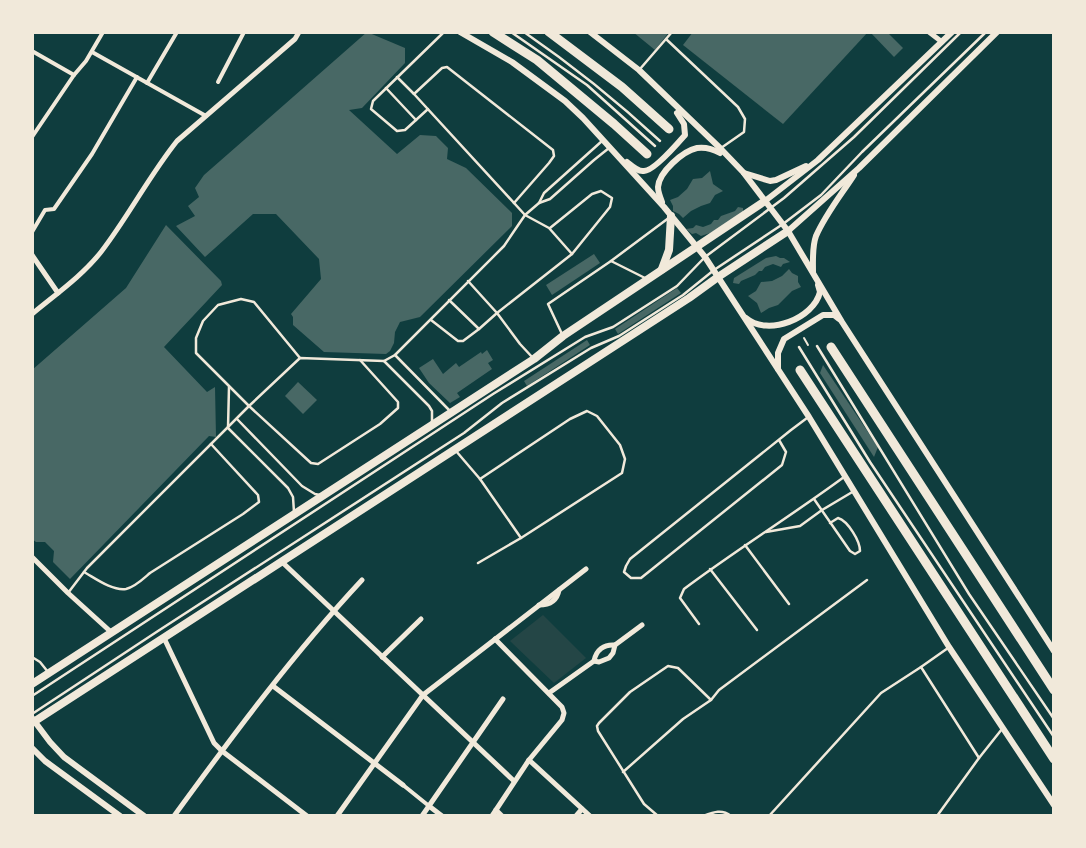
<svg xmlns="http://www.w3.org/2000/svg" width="1086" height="848" font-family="'Fira Sans',sans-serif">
<rect width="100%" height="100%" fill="#0f3d3e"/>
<polygon fill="#244646" points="543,615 586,658 554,683 510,641"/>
<g fill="#486865">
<polygon points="367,32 405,48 405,63 362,108 349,110 397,154 420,135 436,136 448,148 447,159 466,168 512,213 512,226 420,317 400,322 395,332 394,343 390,351 386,354 324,352 293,325 293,317 291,314 321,279 319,259 276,214 253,214 205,257 176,226 195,216 188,206 199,197 195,188 204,175"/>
<polygon points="633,32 669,32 655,50"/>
<polygon points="693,32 868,32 783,124 683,45"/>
<polygon points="870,32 887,32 903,48 894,57"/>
<polygon points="710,171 713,184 723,191 715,195 710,203 701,206 691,211 683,218 679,214 673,211 673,206 670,200 678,197 687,189 693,179 702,178"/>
<polygon points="738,207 743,208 743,214 710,233 701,236 696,233 692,234 686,229 693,228 696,225 703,227 711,224 714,220 718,220 721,216 735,211"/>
<polygon points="166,225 221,281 222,285 164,347 207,392 215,387 216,437 209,436 70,579 53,562 54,551 45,542 36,542 32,539 32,370 126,288"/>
<polygon points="594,254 600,263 552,295 546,285"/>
<polygon points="776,256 780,258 784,258 790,262 783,264 781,267 773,264 765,267 762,271 759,271 755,275 741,281 739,284 733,283 734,278 766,258"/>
<polygon points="789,269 792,273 798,276 798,282 801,287 792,291 778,305 769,308 761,313 757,303 748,296 756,291 761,282 772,281 782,276"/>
<polygon points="677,288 681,293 618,334 615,329"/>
<polygon points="587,340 590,345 527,386 524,381"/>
<polygon points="487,350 493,360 488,363 492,369 457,393 460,397 450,403 429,383 419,368 433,359 443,374 456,363 459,367 481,352 482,354"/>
<polygon points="823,365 878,447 874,457 820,373"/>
<polygon points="298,382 317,400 303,414 285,396"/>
</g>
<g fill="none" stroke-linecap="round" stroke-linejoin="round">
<polyline stroke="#f1e9da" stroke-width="2" points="804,338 808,345"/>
<g stroke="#f1e9da" stroke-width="2.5">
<polyline points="511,32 587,85 655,146"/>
<path d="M 524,32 C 572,65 617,101 660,141"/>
<polyline points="666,39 738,107 745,119 744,132 721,148"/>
<polyline points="640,69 672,32"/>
<polyline points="397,77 414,94 525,215 549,228 572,254 497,313 520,344 533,358"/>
<polyline points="386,88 416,120"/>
<polyline points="414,94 442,68 447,67 553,150 554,156 549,163 514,203"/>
<polyline points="428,109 405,130 397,131 371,109 373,101 444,32"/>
<polyline points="539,203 550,199 594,160 609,148"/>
<polyline points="550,228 592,194 601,191 612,198 610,207 572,254"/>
<polyline points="611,261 670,217"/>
<polyline points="468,281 497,313 479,329"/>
<polyline points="431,320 458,341 463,341 479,329 449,300"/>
<polyline points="562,334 548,304 611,261 647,279"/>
<polyline points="817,346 969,594 1054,719"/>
<polyline points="799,347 870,462 1054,737"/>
<polyline points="395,355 450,411"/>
<polyline points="300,358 254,302 241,299 218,305 203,321 196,338 196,353 249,406 311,463 318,464 380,424 398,408 398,402 360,360"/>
<polyline points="384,361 429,406 432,411 432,423"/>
<polyline points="229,387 228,428 288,488 293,497 294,512"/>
<polyline points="237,419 302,486 315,494 320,495"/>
<polyline points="779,440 786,452 782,465 641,578 631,578 624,572 626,566 630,559 791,430 807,418"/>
<polyline points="456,451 480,479 521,538"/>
<path d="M 814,499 L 850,551 L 855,554 L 860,551 C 860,541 848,521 838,518 L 830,523"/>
<polyline points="766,532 800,526 822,510 854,491"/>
<polyline points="745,545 789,604"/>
<polyline points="478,563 521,538 622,473 625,459 620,445 597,416 587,411 570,419 480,479"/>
<polyline points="710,569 757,630"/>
<path d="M 84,572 C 95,578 112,591 126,589 C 135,587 143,579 150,573 L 243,514 L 259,502 L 258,495 L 211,444"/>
<polyline points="68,593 87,568 249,406 300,358 384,361 395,355 504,246 525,215 539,203 544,193 602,141"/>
<path d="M 699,624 L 680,598 L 684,589 C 736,550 791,516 844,477"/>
<polyline points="32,657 40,662 48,672"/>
<polyline points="921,667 948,648"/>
<polyline points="32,696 493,394 585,337 613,327 677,286 705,257 784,198 854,137 961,32"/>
<polyline points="32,714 158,631 464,433 502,403 591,348 619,336 683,295 714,270 783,224 821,195 862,152 986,32"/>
<polyline points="623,772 683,719 711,700"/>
<polyline points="658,816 644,804 598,731 597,726 599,723 630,692 668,666 678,668 711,700 719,690 867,580"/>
<path d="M 703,816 C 714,812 722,809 731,816"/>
<polyline points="769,816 881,693 921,667 979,758"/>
<polyline points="937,816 979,758 1002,729"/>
</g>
<g stroke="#f1e9da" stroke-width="4">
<polyline points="32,51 74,75"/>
<polyline points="92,52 206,116"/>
<polyline points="218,82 244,32"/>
<polyline points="147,83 177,32"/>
<polyline points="32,137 74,75 86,61 103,32"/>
<polyline points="32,232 45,210 54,209 92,154 137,77"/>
<polyline points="403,785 429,806"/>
</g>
<g stroke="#f1e9da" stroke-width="5">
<polyline points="929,32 942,42"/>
<polyline points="32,255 58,293"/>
<path d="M 32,314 C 56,294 82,276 101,252 C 128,217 149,176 177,141 L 295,39 L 299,32"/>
<polyline points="32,557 68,593 111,632"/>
<polyline points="282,562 514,781"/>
<path d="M 539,605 C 550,605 557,601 559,590"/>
<polyline points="164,638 214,743 222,751 307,816"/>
<polyline points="382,657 421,619"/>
<path d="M 594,661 C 596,650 604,644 615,645"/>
<polyline points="273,686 403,785"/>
<polyline points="549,693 594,661 599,662 609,658 613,653 615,645 642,625"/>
<polyline points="529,760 590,816"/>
<polyline points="429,806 442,816"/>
<polyline points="496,810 502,816"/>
<path d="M 174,816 C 233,735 294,653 362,580"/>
<polyline points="337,816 423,695 586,569"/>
<polyline points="422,816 503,699"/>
<polyline points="492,816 529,760 562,720 564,713 562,707 495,639"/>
<polyline points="576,816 582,809"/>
</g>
<g stroke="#f1e9da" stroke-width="6">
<polyline points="460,32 512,62 565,101 583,118 664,207 705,257 809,417 949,647 1054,805"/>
<polyline points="590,32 639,70 720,148 743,172 788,231 842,322 1054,651"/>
<path d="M 627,162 C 632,166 638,172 644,171 C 654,171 678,143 685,135 L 684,124 L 677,113"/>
<polyline points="744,173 770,181 776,180 806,166"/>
<polyline points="765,201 818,160 952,32"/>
<path d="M 662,202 C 660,197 658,192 658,187 C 659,172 683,151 697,148 C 705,147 713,149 720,153"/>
<polyline points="788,231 859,168 997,32"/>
<path d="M 813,272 C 813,260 812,247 816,236 C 825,215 841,195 854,175"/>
<path d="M 746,318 C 768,337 814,318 820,292 L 818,285"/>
<polyline points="778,369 778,353 784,339 823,315 834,315 839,319"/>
<polyline points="32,718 50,742 64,757 144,816"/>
<polyline points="32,748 45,761 120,816"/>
</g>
<g stroke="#f1e9da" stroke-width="8">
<polyline points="662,269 669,250 671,216"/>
<polyline points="32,684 534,359 563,336 765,201"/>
<polyline points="32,723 689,298 718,277 788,231"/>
</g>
<g stroke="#f1e9da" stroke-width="9">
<polyline points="493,32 537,60 614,124 647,154"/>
<polyline points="549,32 622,87 669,129"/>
<polyline points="831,347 1054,690"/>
<polyline points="800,370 1054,759"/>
</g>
</g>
<rect width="1086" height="848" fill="none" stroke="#f1e9da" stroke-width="68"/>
</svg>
